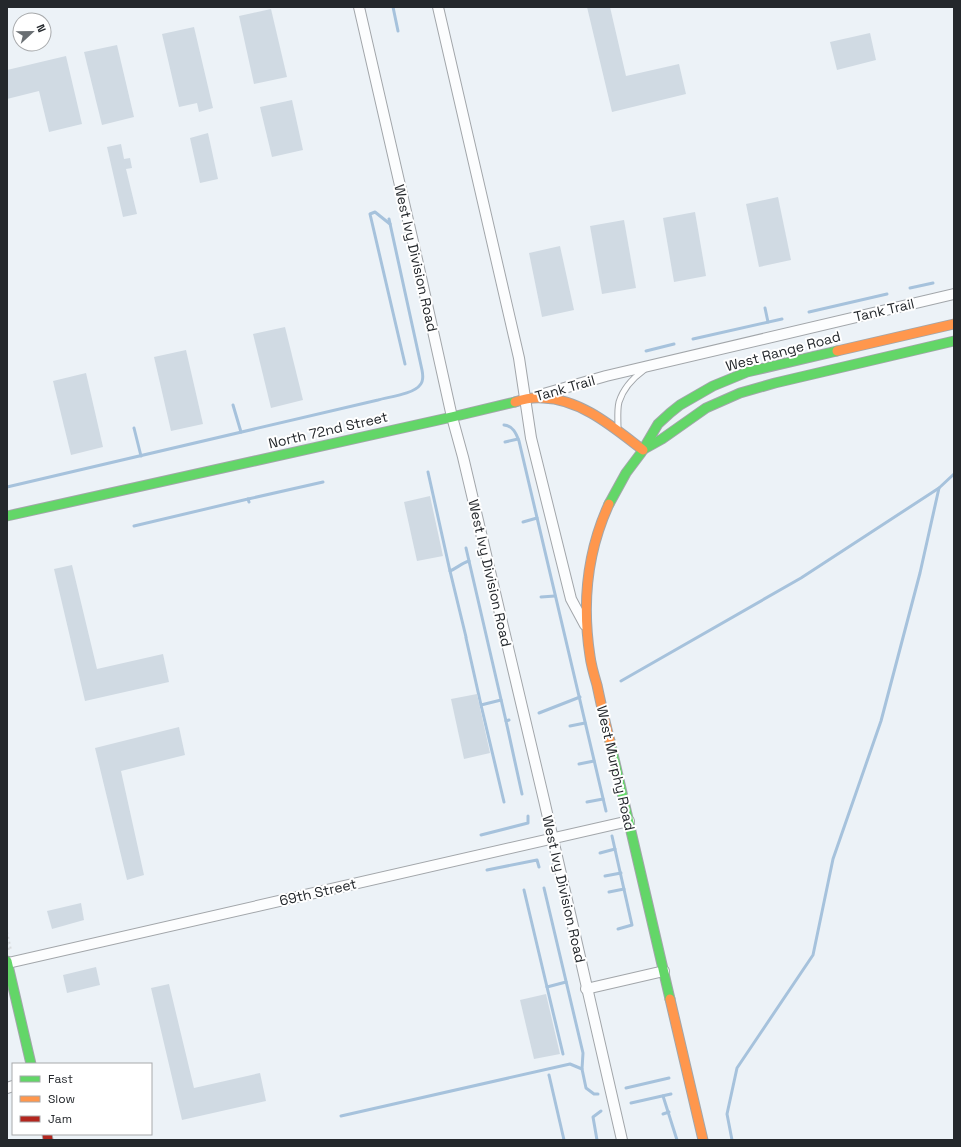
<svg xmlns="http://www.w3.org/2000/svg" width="961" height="1147" font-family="'Space Grotesk',sans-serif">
<rect width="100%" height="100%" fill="#ecf2f7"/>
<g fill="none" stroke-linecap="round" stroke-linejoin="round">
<g stroke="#a6c2dc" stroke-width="3">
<polyline points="393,7 398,31"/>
<polyline points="390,224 375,212 370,214 405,364"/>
<polyline points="910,288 933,283"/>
<polyline points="765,308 768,322"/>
<polyline points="809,312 887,294"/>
<polyline points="693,339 782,319"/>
<polyline points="646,351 674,344"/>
<polyline points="233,405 241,432"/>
<path d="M 504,425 C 513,426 516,433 519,441 L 606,811"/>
<polyline points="134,428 141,456"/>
<polyline points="505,442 518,439"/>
<path d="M 428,472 L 450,571 C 457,568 462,563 469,561"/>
<path d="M 7,487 L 378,400 C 388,397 414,394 420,385 C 424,381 423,375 422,370 L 389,219"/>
<polyline points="249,502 248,499 323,482"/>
<polyline points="523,522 537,518"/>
<polyline points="134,526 248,499"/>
<polyline points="466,548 506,721"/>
<polyline points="450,571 466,637"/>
<polyline points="541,597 555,596"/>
<polyline points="466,638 481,705 501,700"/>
<polyline points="621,681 801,578 939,488"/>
<polyline points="481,705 504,802"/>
<polyline points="539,713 580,697"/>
<polyline points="509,720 506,721 522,794"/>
<polyline points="570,726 585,723"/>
<polyline points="579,764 594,761"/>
<polyline points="587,802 603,799"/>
<polyline points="481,835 528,823 528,816"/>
<polyline points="612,836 632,925 618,929"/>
<polyline points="600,853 615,849"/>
<polyline points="487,870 537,860 539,867"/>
<polyline points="605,876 621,873"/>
<polyline points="544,888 583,1053 582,1069"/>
<polyline points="524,890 547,987 566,982"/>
<polyline points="609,892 624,889"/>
<polyline points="547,987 563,1054"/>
<polyline points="549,1075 564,1140"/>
<polyline points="626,1088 669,1078"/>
<polyline points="663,1096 677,1140"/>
<polyline points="631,1103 671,1094"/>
<polyline points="663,1114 669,1112"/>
<polyline points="341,1116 570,1064 582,1069 586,1088 594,1094 598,1094"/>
<polyline points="597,1140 593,1117 601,1111"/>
<polyline points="732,1140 727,1114 737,1068 813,955 833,859 881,721 920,573 939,488 954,474"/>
</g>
</g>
<g fill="#d0dae3">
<polygon points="587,7 610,7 626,76 679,64 686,94 612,112"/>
<polygon points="271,9 287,77 254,84 239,16"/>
<polygon points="194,27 213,108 199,112 197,103 179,107 162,34"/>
<polygon points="870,33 876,60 837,70 830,42"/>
<polygon points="117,45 134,117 102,125 84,52"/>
<polygon points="66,56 82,124 49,132 39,91 7,99 7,70"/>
<polygon points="292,100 303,150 272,157 260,107"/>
<polygon points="208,133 218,179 200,183 190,138"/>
<polygon points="121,144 124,159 130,158 132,168 126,169 137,214 123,217 107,147"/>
<polygon points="778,197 791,260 759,267 746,204"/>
<polygon points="695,212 706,276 674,282 663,218"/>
<polygon points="624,220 636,288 602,294 590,226"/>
<polygon points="560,246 574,310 542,317 529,253"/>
<polygon points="285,327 303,400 271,408 253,334"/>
<polygon points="186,350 203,424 171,431 154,357"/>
<polygon points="86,373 103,447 71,455 53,381"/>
<polygon points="430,496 443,556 417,561 404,502"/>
<polygon points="72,565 97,669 163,654 169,682 85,701 54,569"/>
<polygon points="477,694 490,753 464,759 451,699"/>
<polygon points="179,727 185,755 121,771 144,875 127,880 95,748"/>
<polygon points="81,903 84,920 52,929 47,911"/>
<polygon points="96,967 100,985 67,993 63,975"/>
<polygon points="169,984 194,1088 260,1073 266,1101 182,1120 151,988"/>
<polygon points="546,994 560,1054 534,1059 520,1000"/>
</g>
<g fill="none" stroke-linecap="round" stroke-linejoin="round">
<defs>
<path id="lane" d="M 618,428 C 618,420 617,410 619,402 C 623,389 633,378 644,370"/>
<g id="street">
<polyline points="359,7 419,268 452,417 463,457 544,800 622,1140"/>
<polyline points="438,7 519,358 531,438 571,599 585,625"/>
<polyline points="540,395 606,376 954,294"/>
<polyline points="8,963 629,821"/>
<polyline points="586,989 664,971"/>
<polyline points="7,1088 13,1086"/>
</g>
<g id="fast">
<polyline points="644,449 662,439 706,408 740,393 775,383 954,341"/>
<polyline points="609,504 626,473 641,453 658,424 670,413 680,405 713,386 747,372 837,351"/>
<polyline points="7,516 452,417 515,402"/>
<polyline points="610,741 670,999"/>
<polyline points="7,961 31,1064"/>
</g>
<g id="slow">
<polyline points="837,351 954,324"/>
<path d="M 515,402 C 524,399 533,397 543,398 C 581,399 614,428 643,450"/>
<path d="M 609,504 C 587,552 582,604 590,656 C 591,665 594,675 597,685 C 601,704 605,723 610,741"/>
<polyline points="670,999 703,1140"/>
</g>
<polyline id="jam" points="47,1134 48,1140"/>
</defs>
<use href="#lane" stroke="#a2a6aa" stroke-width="7"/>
<use href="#street" stroke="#a2a6aa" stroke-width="12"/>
<use href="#fast" stroke="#a2a6aa" stroke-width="11"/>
<use href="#slow" stroke="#a2a6aa" stroke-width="11"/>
<use href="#jam" stroke="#a2a6aa" stroke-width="11"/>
<g stroke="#d9dbdd" stroke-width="2" stroke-dasharray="2 3" stroke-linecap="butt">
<polyline points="7,932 11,950"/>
<polyline points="7,943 9,950"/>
</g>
<use href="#lane" stroke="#fcfdfe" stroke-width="5"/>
<use href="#street" stroke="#fcfdfe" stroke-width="10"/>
<use href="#fast" stroke="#63d668" stroke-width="9"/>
<use href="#slow" stroke="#ff974d" stroke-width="9"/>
<use href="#jam" stroke="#b3261e" stroke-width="9"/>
</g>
<g text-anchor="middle" stroke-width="4" stroke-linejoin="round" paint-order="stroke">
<g font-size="14" fill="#24282c" stroke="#fff">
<text transform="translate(416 258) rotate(77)" y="5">West Ivy Division Road</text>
<text transform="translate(884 310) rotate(-13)" y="5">Tank Trail</text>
<text transform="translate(783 351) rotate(-15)" y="5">West Range Road</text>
<text transform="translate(565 388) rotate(-16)" y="5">Tank Trail</text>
<text transform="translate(328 430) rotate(-13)" y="5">North 72nd Street</text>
<text transform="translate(490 573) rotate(77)" y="5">West Ivy Division Road</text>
<text transform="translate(616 768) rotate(77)" y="5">West Murphy Road</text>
<text transform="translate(564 889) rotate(77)" y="5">West Ivy Division Road</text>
<text transform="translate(318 892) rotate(-13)" y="5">69th Street</text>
</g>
</g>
<rect width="961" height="1147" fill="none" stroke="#24282c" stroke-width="16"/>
<rect x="12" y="1063" width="140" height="72" fill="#ffffff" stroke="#a7a9ab"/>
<rect x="20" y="1076" width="20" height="6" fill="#63d668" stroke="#a7a9ab"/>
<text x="48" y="1083" font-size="12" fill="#24282c">Fast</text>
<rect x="20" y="1096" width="20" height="6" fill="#ff974d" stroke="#a7a9ab"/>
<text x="48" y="1103" font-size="12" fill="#24282c">Slow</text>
<rect x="20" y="1116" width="20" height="6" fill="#b3261e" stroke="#a7a9ab"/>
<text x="48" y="1123" font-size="12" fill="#24282c">Jam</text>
<g transform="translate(32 32) rotate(68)"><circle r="19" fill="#ffffff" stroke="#a7a9ab"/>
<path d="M0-3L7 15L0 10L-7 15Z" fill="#6a6f73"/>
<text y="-6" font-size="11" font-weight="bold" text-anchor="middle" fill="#24282c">N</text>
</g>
</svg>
